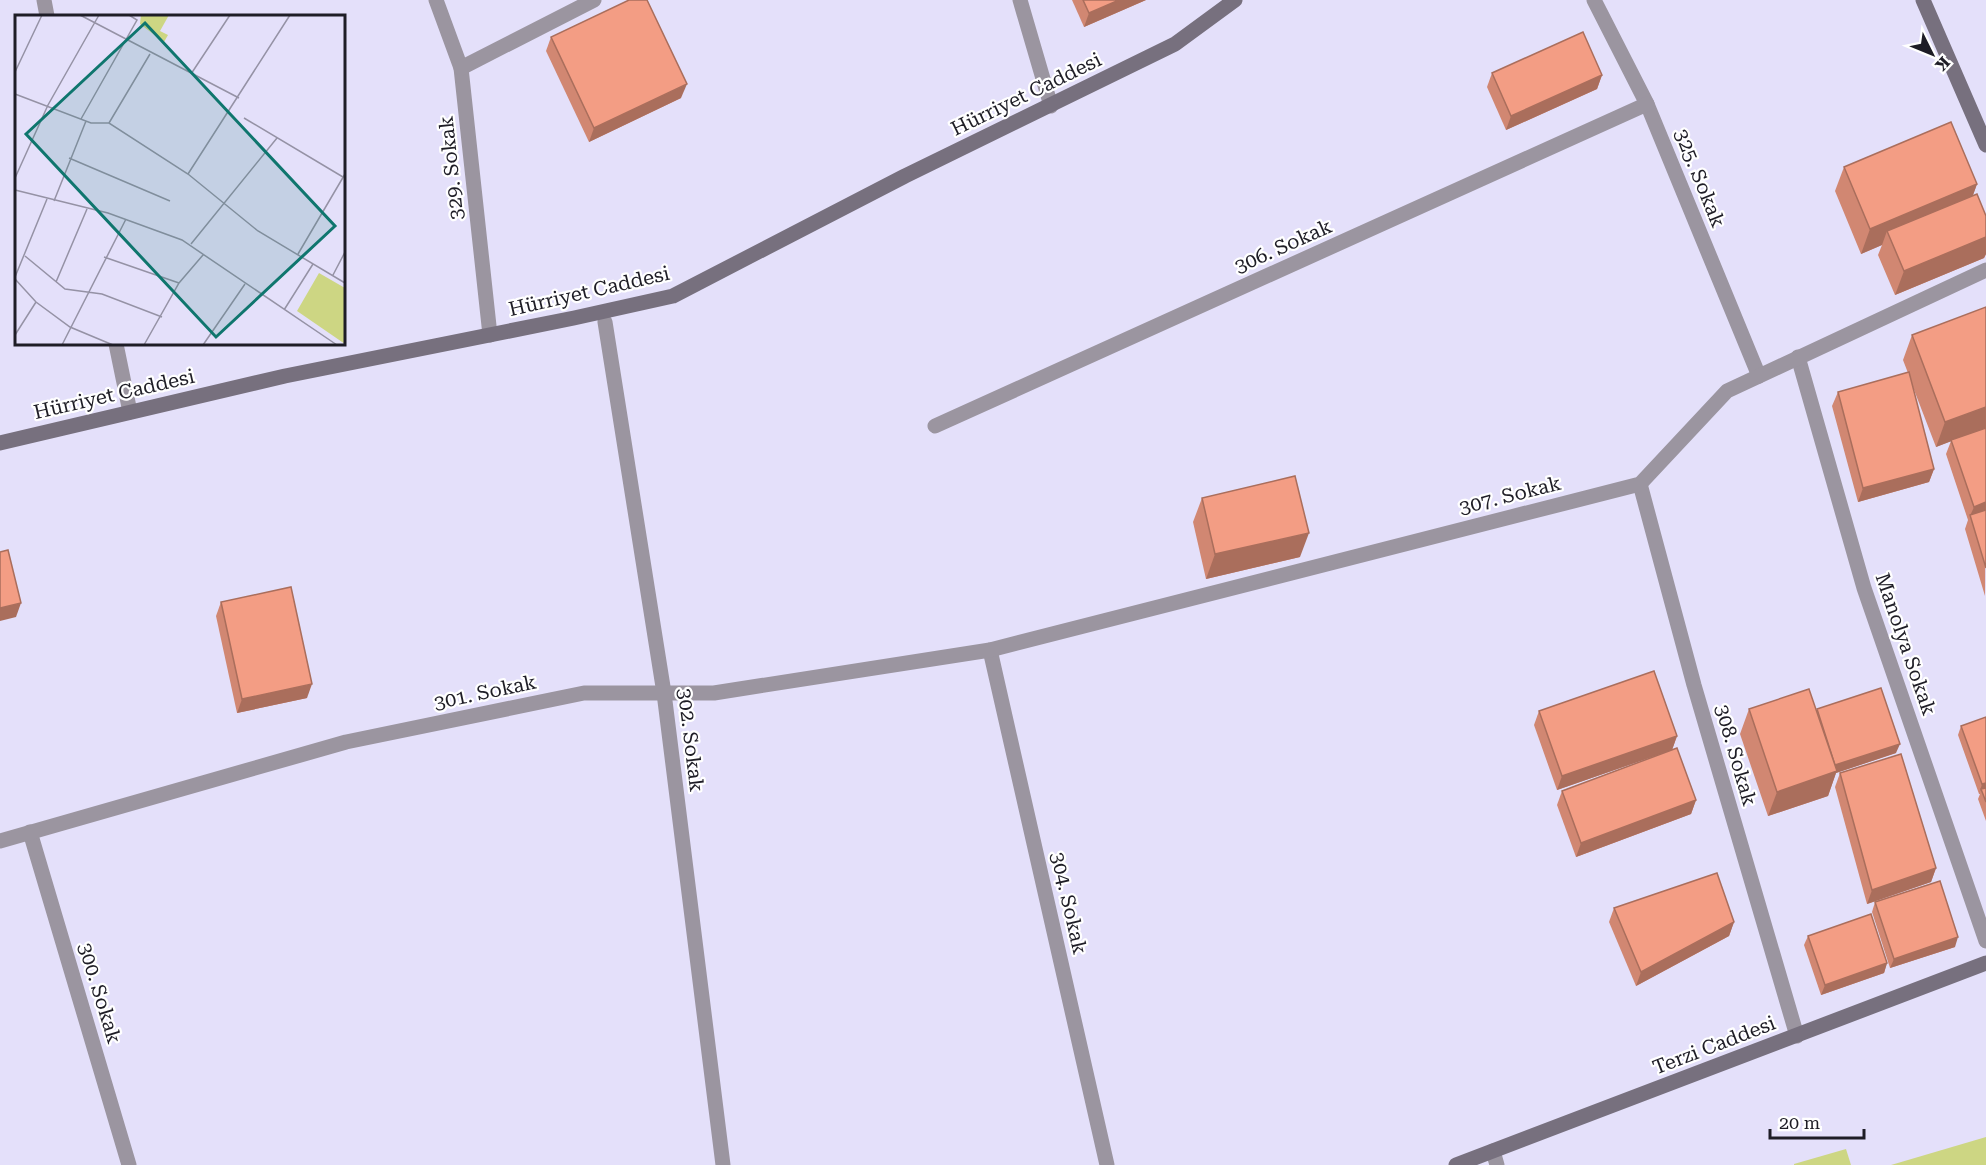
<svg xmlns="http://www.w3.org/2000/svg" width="1986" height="1165" font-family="'Roboto Serif',serif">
<rect width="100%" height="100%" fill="#e4e0fa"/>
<g fill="#cdd683">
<polygon points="1986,1137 1986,1165 1891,1165"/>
<polygon points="1846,1149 1851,1165 1794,1165 1794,1164"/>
</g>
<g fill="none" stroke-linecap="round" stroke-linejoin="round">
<g stroke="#9b95a0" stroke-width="15">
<polyline points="44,0 47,16"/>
<polyline points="436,0 461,68 490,335"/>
<polyline points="1020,0 1051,106"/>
<polyline points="1594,0 1647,104 1759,376"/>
<polyline points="461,68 594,0"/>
<polyline points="605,322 664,693 723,1165"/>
<polyline points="116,344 130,412"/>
<polyline points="1798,357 1864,588 1986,941"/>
<polyline points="935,426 1647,104"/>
<polyline points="1640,484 1694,685 1797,1036"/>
<polyline points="990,650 1107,1165"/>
<polyline points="30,832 129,1165"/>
<polyline points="0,841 346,742 584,693 714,693 990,650 1640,484 1727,391 1986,270"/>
<polyline points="1493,1151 1497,1165"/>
</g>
<g stroke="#77707e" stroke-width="15">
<polyline points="1923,0 1986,145"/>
<polyline points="0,443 285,376 574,318 673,296 905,176 1175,44 1235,0"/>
<polyline points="1456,1165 1986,963"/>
</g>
</g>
<g fill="#d18772">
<polygon points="1072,0 1146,0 1084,27"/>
<polygon points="551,37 681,98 589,142 546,51"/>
<polygon points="1492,73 1602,75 1597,89 1506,130 1487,87"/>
<polygon points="1844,167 1977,184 1973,195 1986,216 1986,254 1984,258 1895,295 1878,255 1882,245 1861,254 1835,191"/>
<polygon points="1912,335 1971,433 1986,428 1985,596 1965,529 1968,520 1946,454 1951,441 1936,447 1911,382 1934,469 1929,482 1858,502 1832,406 1838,392 1908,373 1903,360"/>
<polygon points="1202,498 1300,557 1206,579 1193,522"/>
<polygon points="221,602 307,698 237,713 216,616"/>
<polygon points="1749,709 1816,710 1896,753 1836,773 1828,796 1768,816 1740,734"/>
<polygon points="1539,711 1677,736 1672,750 1557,790 1534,725"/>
<polygon points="1986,717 1986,821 1978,799 1980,794 1979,794 1958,735 1961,726"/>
<polygon points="1840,773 1936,868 1931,882 1867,904 1835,787"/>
<polygon points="1562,791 1696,800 1691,814 1576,857 1557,805"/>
<polygon points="1875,902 1955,947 1890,968 1872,912"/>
<polygon points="1614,908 1734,922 1729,936 1636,986 1609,922"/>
<polygon points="1808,936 1887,963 1884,973 1821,995 1804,945"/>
</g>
<g fill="#aa6e5c">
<polygon points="1119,0 1146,0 1084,27 1089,13"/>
<polygon points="1602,75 1597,89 1506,130 1511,116"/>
<polygon points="687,84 681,98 589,142 594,128"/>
<polygon points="1977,184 1968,209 1887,231 1882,245 1861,254 1870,229"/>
<polygon points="1986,237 1986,254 1984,258 1895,295 1904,271"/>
<polygon points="1986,407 1986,428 1936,447 1945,422"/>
<polygon points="1934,469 1929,482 1858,502 1863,488"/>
<polygon points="1986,502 1986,515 1970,516 1974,507"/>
<polygon points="1309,533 1300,557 1206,579 1215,554"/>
<polygon points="21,603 16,617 0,621 0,608"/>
<polygon points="312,684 307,698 237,713 242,699"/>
<polygon points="1677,736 1672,750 1557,790 1562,776"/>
<polygon points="1900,744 1896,753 1836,773 1828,796 1768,816 1777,792 1835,765"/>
<polygon points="1986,783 1986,791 1981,789 1979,794 1982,784"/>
<polygon points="1696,800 1691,814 1576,857 1581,843"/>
<polygon points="1936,868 1931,882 1867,904 1872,890"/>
<polygon points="1734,922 1729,936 1636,986 1641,972"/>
<polygon points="1958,937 1955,947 1890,968 1894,959"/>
<polygon points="1887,963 1884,973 1821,995 1825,985"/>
</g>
<g fill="#f39d84" stroke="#aa6e5c" stroke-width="1.5">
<polygon points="629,0 647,0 687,84 594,128 551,37"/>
<polygon points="1083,0 1119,0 1089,13"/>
<polygon points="1583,32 1602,75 1511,116 1492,73"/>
<polygon points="1951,122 1977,184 1870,229 1844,167"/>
<polygon points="1977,194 1986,216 1986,237 1904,271 1887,231"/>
<polygon points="1986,307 1986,407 1945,422 1912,335"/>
<polygon points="1909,372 1934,469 1863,488 1838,392"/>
<polygon points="1986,428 1986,502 1974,507 1951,440"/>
<polygon points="1295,476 1309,533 1215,554 1202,498"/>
<polygon points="1986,510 1986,568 1970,515"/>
<polygon points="8,550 21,603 0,608 0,552"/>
<polygon points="291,587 312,684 242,699 221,602"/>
<polygon points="1654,671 1677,736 1562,776 1539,711"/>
<polygon points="1881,688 1900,744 1835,765 1817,709"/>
<polygon points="1809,689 1837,771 1777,792 1749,709"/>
<polygon points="1986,717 1986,783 1982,784 1961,726"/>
<polygon points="1677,748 1696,800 1581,843 1562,791"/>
<polygon points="1901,754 1936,868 1872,890 1840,773"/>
<polygon points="1986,788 1986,802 1981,789"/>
<polygon points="1717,873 1734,922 1641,972 1614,908"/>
<polygon points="1940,881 1958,937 1894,959 1875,902"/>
<polygon points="1871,914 1887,963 1825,985 1808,936"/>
</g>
<g text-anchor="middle" stroke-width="4.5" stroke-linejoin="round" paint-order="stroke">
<g font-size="20" fill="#1e1d26" stroke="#fff">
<text transform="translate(1026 94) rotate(-26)" y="7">Hürriyet Caddesi</text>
<text transform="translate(451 168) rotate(-96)" y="7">329. Sokak</text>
<text transform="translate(1700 178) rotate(68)" y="7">325. Sokak</text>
<text transform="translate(1283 246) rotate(-24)" y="7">306. Sokak</text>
<text transform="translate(589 291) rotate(-13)" y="7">Hürriyet Caddesi</text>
<text transform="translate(114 394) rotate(-13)" y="7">Hürriyet Caddesi</text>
<text transform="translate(1510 495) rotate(-14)" y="7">307. Sokak</text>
<text transform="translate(1906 644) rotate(71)" y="7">Manolya Sokak</text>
<text transform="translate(485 692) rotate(-12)" y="7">301. Sokak</text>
<text transform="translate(691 740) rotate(83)" y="7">302. Sokak</text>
<text transform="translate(1736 755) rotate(74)" y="7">308. Sokak</text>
<text transform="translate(1069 903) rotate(77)" y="7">304. Sokak</text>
<text transform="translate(100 993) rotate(73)" y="7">300. Sokak</text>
<text transform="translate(1714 1045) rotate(-21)" y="7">Terzi Caddesi</text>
</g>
</g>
<g transform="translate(15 15)">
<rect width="330" height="330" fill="#e4e0fa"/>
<path d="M 126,0 L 154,0 L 145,16 L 153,20 L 149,27 L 125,9 ZM 304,258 L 330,273 L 330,329 L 282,296 Z" fill="#cdd683"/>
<path fill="none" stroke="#9592a5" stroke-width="1.5" d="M 65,0 L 224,83M 0,57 L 27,0M 176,59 L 215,0M 0,79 L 76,108 L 94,108 L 173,159 L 243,216 L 330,268M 229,103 L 328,162M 66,104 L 122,5 L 114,0M 94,108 L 135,39M 54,143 L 155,186M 173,159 L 275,0M 0,163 L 33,90 L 84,0M 0,175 L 93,198 L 167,225 L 322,330M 39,186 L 71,106M 176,229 L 262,123M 283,239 L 330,159M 10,241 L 50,274 L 87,279 L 147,302M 89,242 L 164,268M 318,260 L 330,237M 0,262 L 32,184M 0,264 L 21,287 L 55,312 L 98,330M 41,267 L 72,194M 269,295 L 298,249M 0,320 L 21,287M 47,330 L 111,204M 129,330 L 164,268 L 188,240M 188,330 L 230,269"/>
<path fill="#0f766e" fill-opacity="0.15" stroke="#0f766e" stroke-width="3" d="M 130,8 L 320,211 L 201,322 L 11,119 Z"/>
<rect width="330" height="330" fill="none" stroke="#1e1d26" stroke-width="3"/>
</g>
<g transform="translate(1932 54) rotate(133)" stroke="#ffffff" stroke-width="4.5" paint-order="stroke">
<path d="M0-4.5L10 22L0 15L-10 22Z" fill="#1e1d26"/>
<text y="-9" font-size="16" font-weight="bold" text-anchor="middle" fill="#1e1d26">K</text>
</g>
<path d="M1770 1129v9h94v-9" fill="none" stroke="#1e1d26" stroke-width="3"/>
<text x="1779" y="1129" font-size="18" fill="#1e1d26" stroke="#ffffff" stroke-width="4.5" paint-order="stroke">20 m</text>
</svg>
